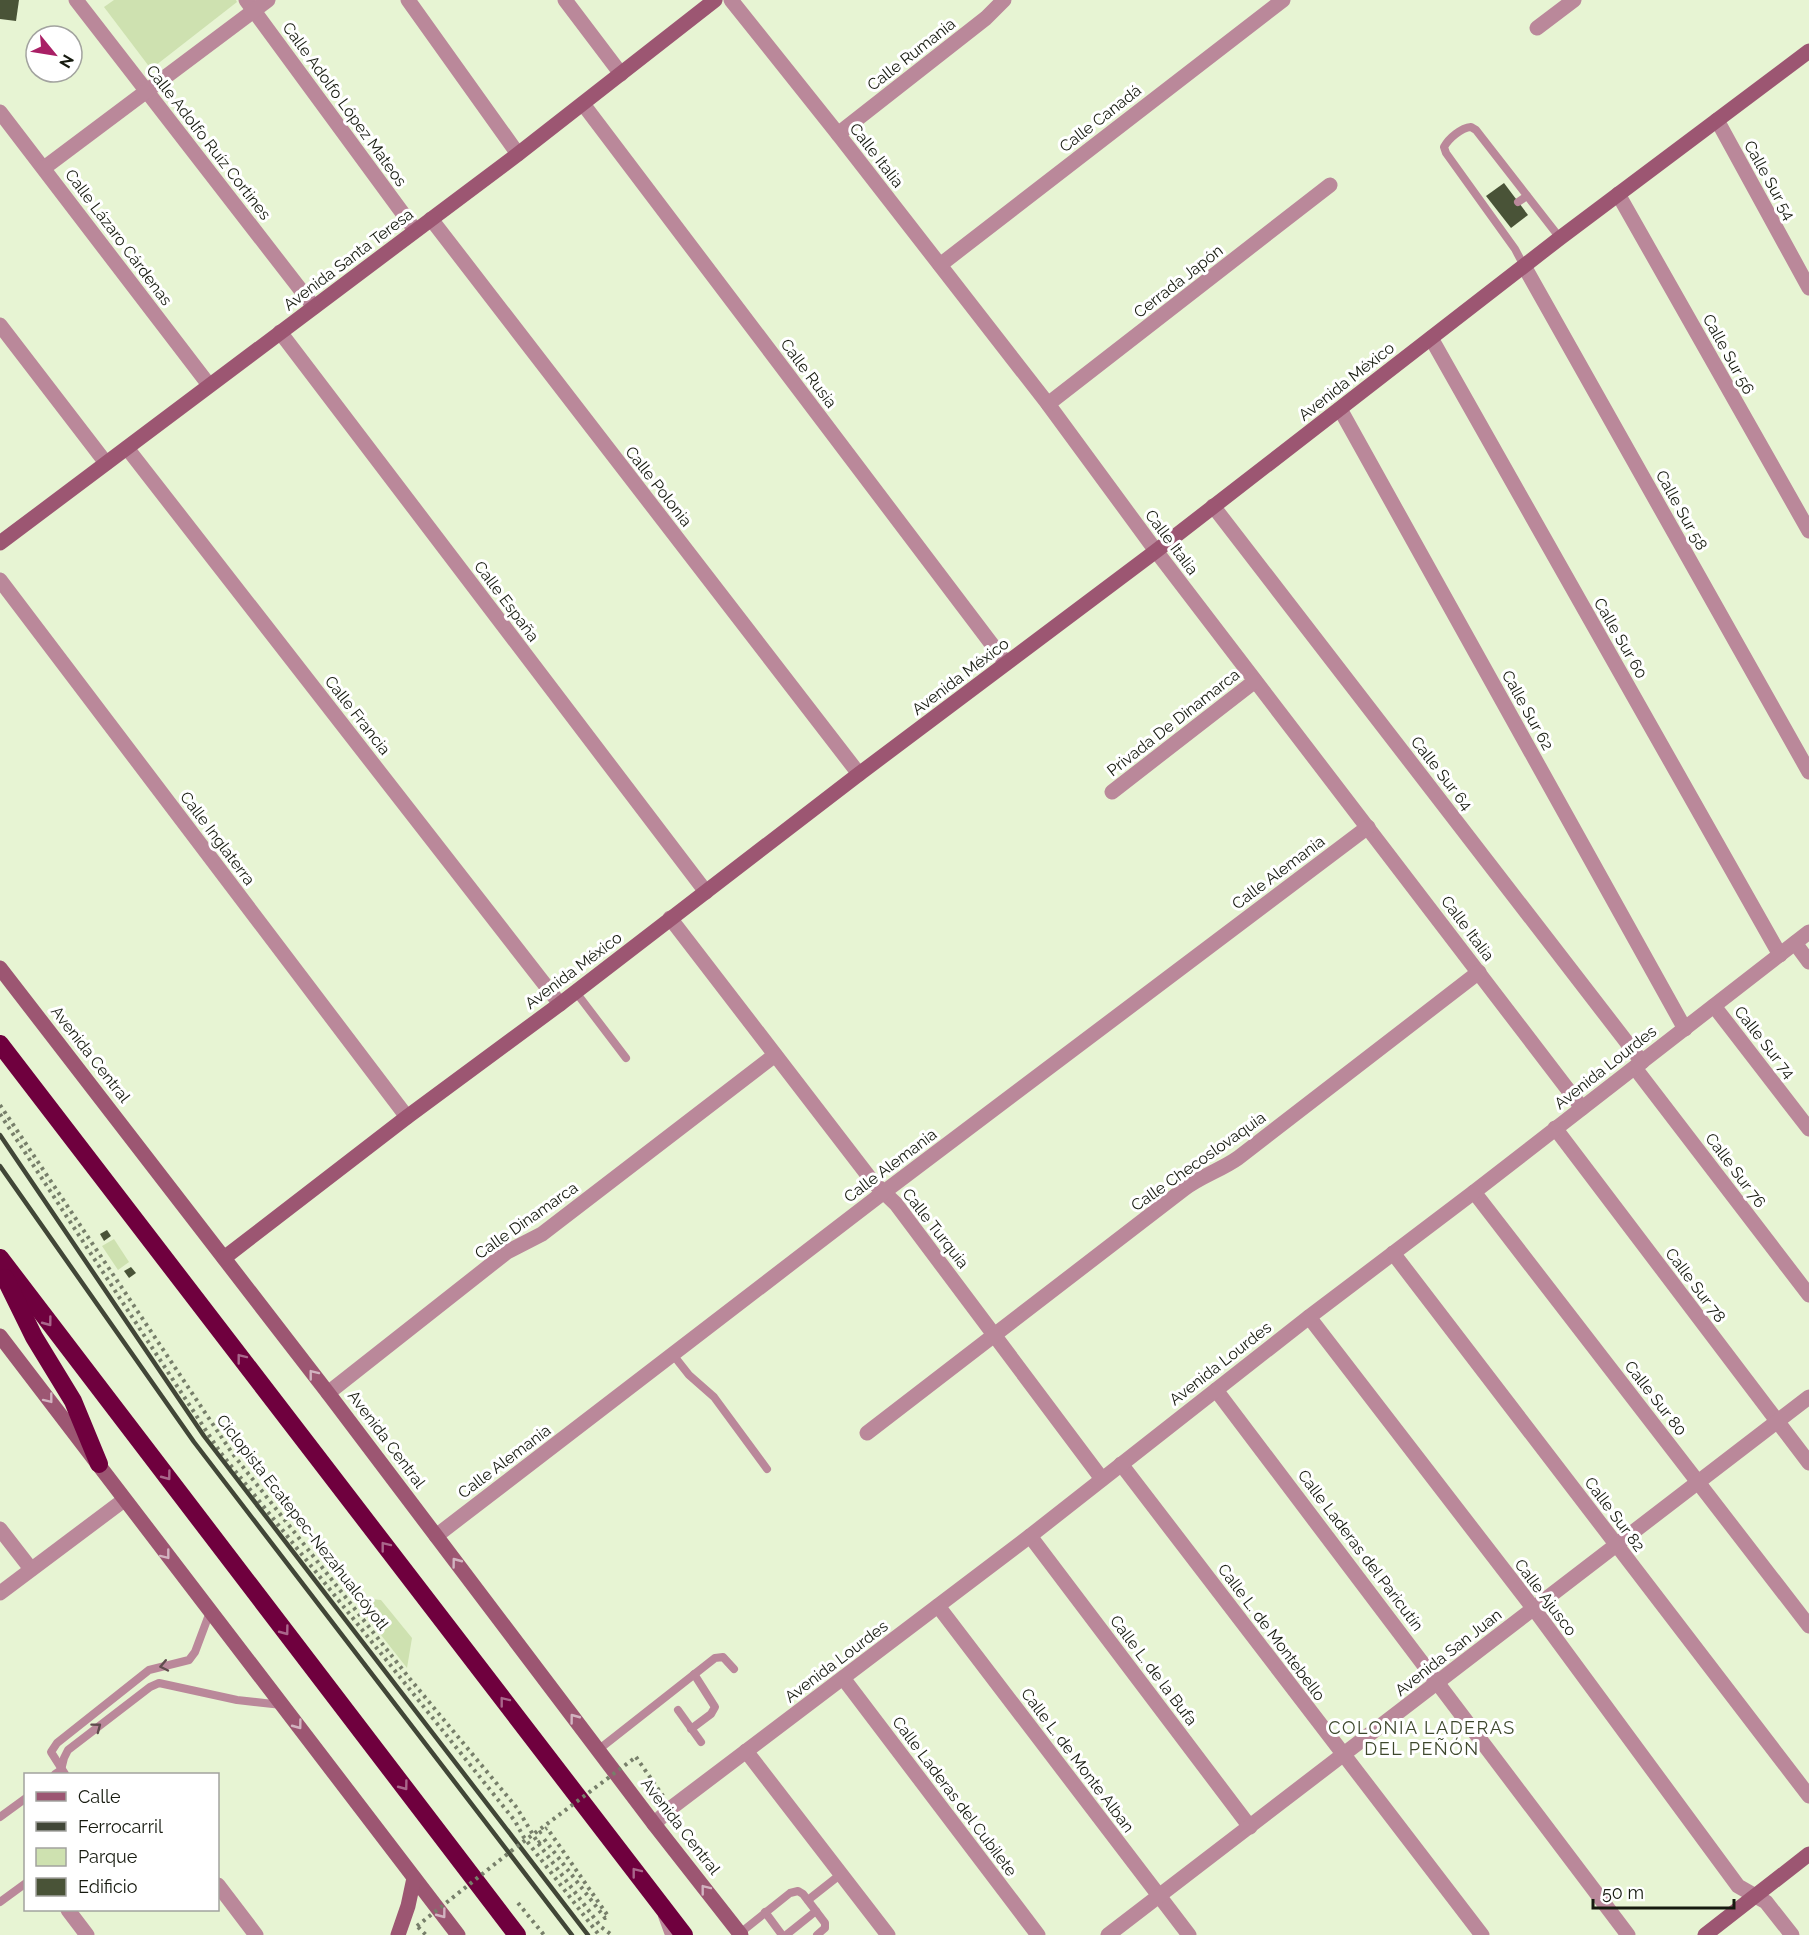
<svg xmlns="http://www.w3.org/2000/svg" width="1809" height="1935" font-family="Raleway,sans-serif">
<rect width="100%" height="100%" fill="#e7f4d3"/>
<g fill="#cee1b0">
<polygon points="114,0 236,0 237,2 151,69 104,7"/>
<polygon points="114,1239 129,1262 118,1270 102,1246"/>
<polygon points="351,1597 381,1600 412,1638 407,1668"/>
</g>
<g fill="#495337">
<polygon points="0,0 19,0 16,21 0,19"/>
<polygon points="1504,183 1528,215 1511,228 1486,196"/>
<polygon points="107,1230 111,1236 104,1241 100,1234"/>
<polygon points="131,1267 136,1273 129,1278 124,1271"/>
</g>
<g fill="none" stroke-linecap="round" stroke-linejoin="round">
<g stroke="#777f6a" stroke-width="4" stroke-dasharray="3 4.5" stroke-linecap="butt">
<polyline points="0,1105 232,1453 410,1679 517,1808 538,1843 601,1927 612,1935"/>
<polyline points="0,1114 220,1452 515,1821 523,1836 599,1935"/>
<polyline points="636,1757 663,1796"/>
<polyline points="538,1843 544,1839 605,1918 608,1916 547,1828"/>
<polyline points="518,1903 544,1935"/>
<polyline points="418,1927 426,1935"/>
</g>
<g stroke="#ba889a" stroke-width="8">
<polyline points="1518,202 1527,196"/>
<path d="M 1524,266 L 1515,249 L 1446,153 L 1444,147 C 1449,138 1461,128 1471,127 L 1476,130 L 1560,238"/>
<polyline points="575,991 626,1058"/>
<polyline points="674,1356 689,1375 714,1397 767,1469"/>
<polyline points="678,1710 701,1742"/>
<polyline points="691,1729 711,1714 715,1707 694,1674"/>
<polyline points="598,1750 715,1658 723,1657 734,1669"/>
<polyline points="55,1774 61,1770 64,1758 68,1750 150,1687 159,1683 237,1700 282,1705"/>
<polyline points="65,1774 51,1752 57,1743 149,1670 189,1660 195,1652 210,1612"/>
<polyline points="0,1817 26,1798"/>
<polyline points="808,1900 841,1874"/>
<polyline points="0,1902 26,1883"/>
<polyline points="765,1912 782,1935"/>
<polyline points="662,1916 669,1935"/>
<polyline points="740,1933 790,1893 798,1891 803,1894 825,1923 825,1928 817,1935"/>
<polyline points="786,1935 816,1911"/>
</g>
<g stroke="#ba889a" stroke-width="15">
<polyline points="76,0 314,307"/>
<polyline points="246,0 415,230"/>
<polyline points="408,0 518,154"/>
<polyline points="565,0 621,74"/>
<polyline points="731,0 838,134 1048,404 1156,551 1582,1108"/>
<polyline points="1537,28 1574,0"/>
<polyline points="583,104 1006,663"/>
<polyline points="0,112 209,385"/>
<polyline points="1717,120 1809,288"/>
<polyline points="838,134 986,18 1004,0"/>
<polyline points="44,168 268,0"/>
<polyline points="1618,194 1809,531"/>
<polyline points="431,219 859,774"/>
<polyline points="940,265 1283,0"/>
<polyline points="1524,266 1809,772"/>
<polyline points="0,325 106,463"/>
<polyline points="280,332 706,892"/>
<polyline points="1431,338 1780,955"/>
<polyline points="1048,404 1330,185"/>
<polyline points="1340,409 1685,1029"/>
<polyline points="127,448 560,1004"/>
<polyline points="1213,506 1642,1062"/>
<polyline points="0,580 407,1117"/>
<polyline points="1112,792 1255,681"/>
<polyline points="670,918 873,1182 896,1204 1102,1479"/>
<polyline points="1795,943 1809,962"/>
<polyline points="1714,1006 1809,1129"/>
<polyline points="1635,1068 1809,1295"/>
<polyline points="1555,1128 1809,1463"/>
<polyline points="1474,1192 1809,1626"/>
<polyline points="1393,1253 1809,1796"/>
<polyline points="1309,1317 1534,1609 1738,1886 1766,1902 1792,1935"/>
<polyline points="1216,1390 1628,1935"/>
<polyline points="328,1393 507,1252 542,1234 775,1055"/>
<path d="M 867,1433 L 1184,1189 C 1201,1176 1221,1170 1238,1158 L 1479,972"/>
<polyline points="1121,1464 1482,1935"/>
<polyline points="0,1529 31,1569"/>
<polyline points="436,1536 884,1192 1368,827"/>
<polyline points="1030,1536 1250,1827"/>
<polyline points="0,1593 124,1500"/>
<polyline points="938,1606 1189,1935"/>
<polyline points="843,1678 1038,1935"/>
<polyline points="746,1751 888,1935"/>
<polyline points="654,1824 671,1808 1030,1536 1309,1317 1474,1192 1809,932"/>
<polyline points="218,1885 256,1935"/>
<polyline points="68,1910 87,1935"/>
<polyline points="1108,1935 1809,1397"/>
</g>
<g stroke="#9c5672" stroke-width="15">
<polyline points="0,543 518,154 715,0"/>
<polyline points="0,968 328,1393 654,1824 741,1935"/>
<polyline points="224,1258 407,1117 560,1004 859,774 1156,551 1560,238 1809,51"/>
<polyline points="0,1336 458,1935"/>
<polyline points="398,1935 408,1906 414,1878"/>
<polyline points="1705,1935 1809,1854"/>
</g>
<g stroke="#6f003e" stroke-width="18">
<polyline points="0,1044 684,1935"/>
<polyline points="0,1258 517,1935"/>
<polyline points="5,1278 34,1337 73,1401 99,1464"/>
</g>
<g stroke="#414637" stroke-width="4.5">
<polyline points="0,1135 204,1436 588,1935"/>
<polyline points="0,1166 194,1442 572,1935"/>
</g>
<g stroke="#777f6a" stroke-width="4" stroke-dasharray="3 4.5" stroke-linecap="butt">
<polyline points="539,1833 547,1828"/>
<polyline points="417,1926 515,1848 636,1757"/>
</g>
</g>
<defs><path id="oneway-chevron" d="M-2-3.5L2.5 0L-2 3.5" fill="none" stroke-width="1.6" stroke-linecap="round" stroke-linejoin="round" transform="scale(1.5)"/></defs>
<g stroke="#a9668b">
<use href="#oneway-chevron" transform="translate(48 1322) rotate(53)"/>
<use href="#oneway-chevron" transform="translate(241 1358) rotate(-128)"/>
<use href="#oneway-chevron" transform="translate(167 1476) rotate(53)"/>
<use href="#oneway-chevron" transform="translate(385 1546) rotate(-128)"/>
<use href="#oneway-chevron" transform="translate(285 1631) rotate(53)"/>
<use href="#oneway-chevron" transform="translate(504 1701) rotate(-128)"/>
<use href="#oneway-chevron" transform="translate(404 1786) rotate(53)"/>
<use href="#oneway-chevron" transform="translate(636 1872) rotate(-128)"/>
</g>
<g stroke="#d2b3c0">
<use href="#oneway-chevron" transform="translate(313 1374) rotate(-128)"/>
<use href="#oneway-chevron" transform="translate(49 1399) rotate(52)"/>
<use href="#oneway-chevron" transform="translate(166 1555) rotate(52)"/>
<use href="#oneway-chevron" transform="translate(456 1562) rotate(-127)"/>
<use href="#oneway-chevron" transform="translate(574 1718) rotate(-127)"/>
<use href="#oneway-chevron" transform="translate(298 1725) rotate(53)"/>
<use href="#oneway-chevron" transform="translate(705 1889) rotate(-128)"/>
<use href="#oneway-chevron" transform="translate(442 1914) rotate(53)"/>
</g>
<g stroke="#604c4e">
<use href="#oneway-chevron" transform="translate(164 1666) rotate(168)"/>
<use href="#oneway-chevron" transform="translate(97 1727) rotate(-37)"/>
</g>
<g text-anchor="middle" stroke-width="6" stroke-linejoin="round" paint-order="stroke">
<g font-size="16" fill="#161a0f" stroke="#fff">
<text transform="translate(911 54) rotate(-38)" y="6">Calle Rumania</text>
<text transform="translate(345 104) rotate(54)" y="6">Calle Adolfo López Mateos</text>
<text transform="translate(1100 118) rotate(-38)" y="6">Calle Canadá</text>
<text transform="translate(209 142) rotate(52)" y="6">Calle Adolfo Ruíz Cortines</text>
<text transform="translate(877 155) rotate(52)" y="6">Calle Italia</text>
<text transform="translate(1770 180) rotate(61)" y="6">Calle Sur 54</text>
<text transform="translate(119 237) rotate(53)" y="6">Calle Lázaro Cárdenas</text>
<text transform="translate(348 259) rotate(-37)" y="6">Avenida Santa Teresa</text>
<text transform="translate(1178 281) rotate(-38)" y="6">Cerrada Japón</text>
<text transform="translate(1729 354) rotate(61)" y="6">Calle Sur 56</text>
<text transform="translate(809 373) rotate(53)" y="6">Calle Rusia</text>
<text transform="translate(1346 381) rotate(-38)" y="6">Avenida México</text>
<text transform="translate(659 486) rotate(52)" y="6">Calle Polonia</text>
<text transform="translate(1682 510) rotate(61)" y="6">Calle Sur 58</text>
<text transform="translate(1172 542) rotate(53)" y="6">Calle Italia</text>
<text transform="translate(507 601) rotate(53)" y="6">Calle España</text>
<text transform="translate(1621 638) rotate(60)" y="6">Calle Sur 60</text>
<text transform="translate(960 676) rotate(-37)" y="6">Avenida México</text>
<text transform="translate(1528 710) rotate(61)" y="6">Calle Sur 62</text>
<text transform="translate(358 715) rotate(52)" y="6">Calle Francia</text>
<text transform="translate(1173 722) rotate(-38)" y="6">Privada De Dinamarca</text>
<text transform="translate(1442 773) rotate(52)" y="6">Calle Sur 64</text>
<text transform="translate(218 838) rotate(53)" y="6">Calle Inglaterra</text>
<text transform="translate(1278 872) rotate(-37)" y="6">Calle Alemania</text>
<text transform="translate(1468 928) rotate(53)" y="6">Calle Italia</text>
<text transform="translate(573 970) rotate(-37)" y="6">Avenida México</text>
<text transform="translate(1765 1042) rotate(52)" y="6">Calle Sur 74</text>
<text transform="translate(91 1054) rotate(52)" y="6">Avenida Central</text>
<text transform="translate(1605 1067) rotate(-38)" y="6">Avenida Lourdes</text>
<text transform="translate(1198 1161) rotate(-35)" y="6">Calle Checoslovaquia</text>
<text transform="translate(890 1165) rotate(-37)" y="6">Calle Alemania</text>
<text transform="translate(1736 1170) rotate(53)" y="6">Calle Sur 76</text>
<text transform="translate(526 1220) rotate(-35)" y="6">Calle Dinamarca</text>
<text transform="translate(936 1228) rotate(52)" y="6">Calle Turquia</text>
<text transform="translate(1696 1285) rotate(53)" y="6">Calle Sur 78</text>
<text transform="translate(1220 1363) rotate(-38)" y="6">Avenida Lourdes</text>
<text transform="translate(1656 1398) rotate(52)" y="6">Calle Sur 80</text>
<text transform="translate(387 1439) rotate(53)" y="6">Avenida Central</text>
<text transform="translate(504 1461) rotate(-37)" y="6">Calle Alemania</text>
<text transform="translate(1615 1514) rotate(53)" y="6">Calle Sur 82</text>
<text transform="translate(303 1522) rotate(52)" y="6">Ciclopista Ecatepec-Nezahualcóyotl</text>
<text transform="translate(1361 1550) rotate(53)" y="6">Calle Laderas del Paricutín</text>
<text transform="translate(1546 1597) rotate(53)" y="6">Calle Ajusco</text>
<text transform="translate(1272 1632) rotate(53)" y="6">Calle L. de Montebello</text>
<text transform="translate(1448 1652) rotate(-38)" y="6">Avenida San Juan</text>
<text transform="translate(836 1661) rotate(-37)" y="6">Avenida Lourdes</text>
<text transform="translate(1154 1670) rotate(53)" y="6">Calle L. de la Bufa</text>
<text transform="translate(1078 1760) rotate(53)" y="6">Calle L. de Monte Alban</text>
<text transform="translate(955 1796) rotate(53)" y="6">Calle Laderas del Cubilete</text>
<text transform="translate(681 1826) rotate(52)" y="6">Avenida Central</text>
</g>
<g font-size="18" letter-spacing="1.5" fill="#3d472c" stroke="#fff">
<text x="1422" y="1734">COLONIA LADERAS<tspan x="1422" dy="21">DEL PEÑÓN</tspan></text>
</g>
</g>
<rect x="24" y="1773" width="195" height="138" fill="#ffffff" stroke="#a2a39f" stroke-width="1.5"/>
<rect x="36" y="1792" width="30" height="9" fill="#9c5672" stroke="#a2a39f" stroke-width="1.5"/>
<text x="78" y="1803" font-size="18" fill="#161a0f">Calle</text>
<rect x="36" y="1822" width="30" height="9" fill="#414637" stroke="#a2a39f" stroke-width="1.5"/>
<text x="78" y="1833" font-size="18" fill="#161a0f">Ferrocarril</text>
<rect x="36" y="1848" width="30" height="18" fill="#cee1b0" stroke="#a2a39f" stroke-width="1.5"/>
<text x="78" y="1863" font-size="18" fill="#161a0f">Parque</text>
<rect x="36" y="1878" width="30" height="18" fill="#495337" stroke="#a2a39f" stroke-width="1.5"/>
<text x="78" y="1893" font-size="18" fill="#161a0f">Edificio</text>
<g transform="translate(54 54) rotate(120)"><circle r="28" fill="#ffffff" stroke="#a2a39f" stroke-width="1.5"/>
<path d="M0-4.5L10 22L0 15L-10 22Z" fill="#a91f65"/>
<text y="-9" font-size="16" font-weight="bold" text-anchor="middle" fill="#161a0f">N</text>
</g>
<path d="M1593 1899v9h141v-9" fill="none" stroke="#161a0f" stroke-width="3"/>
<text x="1602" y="1899" font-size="18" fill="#161a0f" stroke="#ffffff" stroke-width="4.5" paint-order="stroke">50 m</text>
</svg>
